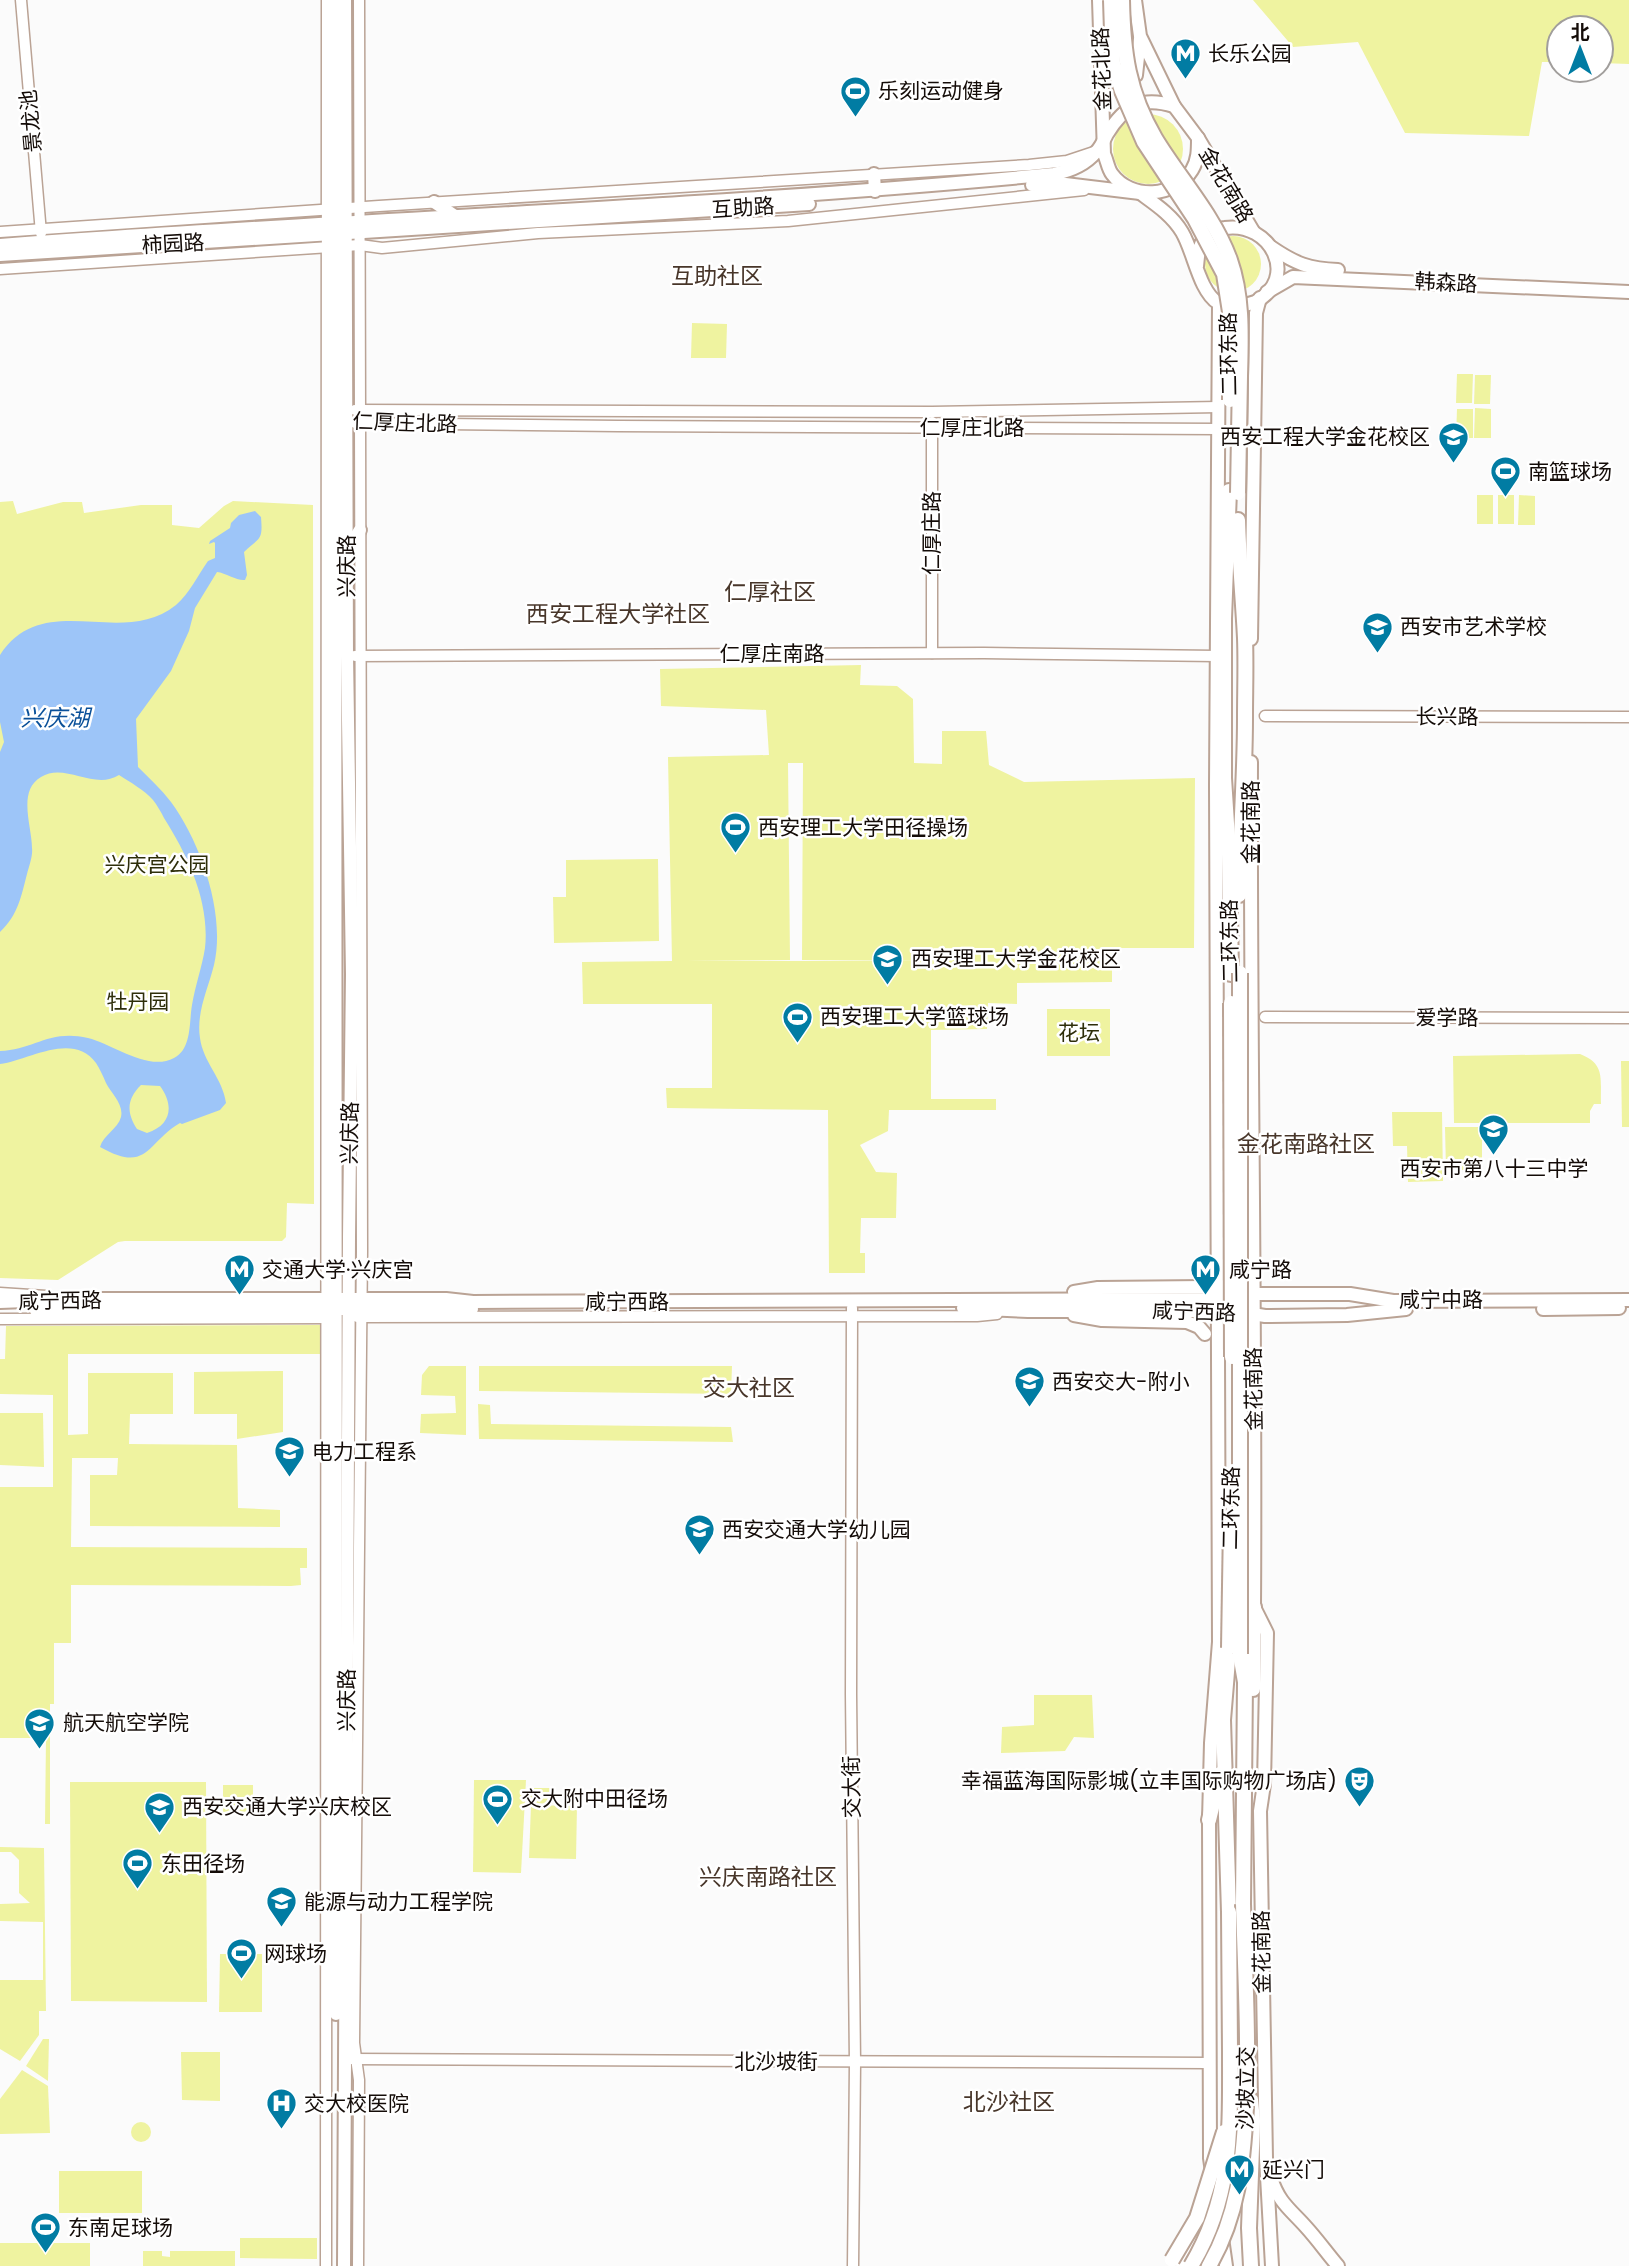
<svg xmlns="http://www.w3.org/2000/svg" width="1629" height="2266" font-family="Poppins,'Noto Sans SC',sans-serif">
<rect width="100%" height="100%" fill="#fbfbfb"/>
<g fill="#eff3a0" fill-rule="evenodd">
<polygon points="1253,0 1629,0 1629,64 1601,63 1601,28 1559,28 1559,62 1542,62 1529,136 1405,133 1358,42 1293,47"/>
<circle cx="1148" cy="149" r="35"/>
<circle cx="1233" cy="264" r="28"/>
<polygon points="692,323 727,324 726,358 691,358"/>
<polygon points="1457,374 1473,374 1472,403 1456,403"/>
<polygon points="1475,375 1491,375 1490,404 1474,404"/>
<polygon points="1475,408 1491,409 1491,438 1474,438"/>
<polygon points="1457,409 1473,409 1473,438 1456,438"/>
<rect x="1477" y="495" width="16" height="29"/>
<rect x="1498" y="495" width="16" height="29"/>
<polygon points="1519,495 1535,496 1535,525 1518,525"/>
<polygon points="13,501 17,514 63,502 82,502 84,513 141,505 172,505 172,525 199,528 224,506 233,501 313,505 314,1204 287,1203 286,1237 282,1241 125,1241 118,1242 58,1280 0,1278 0,502"/>
<path d="M 861,665 L 860,685 L 897,686 L 913,699 L 914,763 L 942,764 L 942,731 L 986,731 L 989,765 L 1024,782 L 1195,778 L 1194,948 L 1112,948 L 1112,982 L 1017,983 L 1017,1004 L 988,1003 L 987,1029 L 931,1030 L 931,1099 L 996,1099 L 996,1110 L 889,1110 L 888,1131 L 860,1145 L 876,1172 L 897,1173 L 896,1218 L 861,1218 L 860,1253 L 865,1253 L 865,1273 L 829,1273 L 828,1110 L 667,1108 L 666,1088 L 712,1088 L 712,1004 L 583,1004 L 582,962 L 672,961 L 668,757 L 769,755 L 766,710 L 661,706 L 660,669 ZM 788,763 L 803,763 L 802,960 L 930,961 L 685,961 L 790,960 Z"/>
<polygon points="658,859 659,941 554,943 553,897 566,897 566,860"/>
<rect x="1047" y="1009" width="63" height="47"/>
<path d="M 1580,1054 C 1606,1064 1600,1079 1601,1104 L 1594,1104 L 1590,1111 L 1590,1123 L 1454,1123 L 1453,1056 Z"/>
<polygon points="1621,1061 1629,1061 1629,1127 1622,1127"/>
<polygon points="1392,1112 1442,1112 1443,1181 1408,1182 1407,1146 1393,1146"/>
<polygon points="1445,1127 1482,1127 1482,1170 1446,1170"/>
<polygon points="322,1325 321,1354 68,1354 68,1435 88,1434 88,1373 173,1373 173,1414 130,1414 129,1444 237,1445 238,1508 280,1510 280,1527 90,1526 90,1475 117,1475 118,1458 72,1458 71,1547 307,1548 307,1568 300,1568 301,1585 291,1586 71,1585 71,1643 54,1643 54,1704 50,1704 50,1824 45,1824 46,1738 0,1738 0,1487 53,1487 53,1395 0,1394 0,1359 5,1359 6,1326"/>
<polygon points="429,1366 466,1366 466,1435 420,1433 421,1414 456,1413 455,1396 421,1395 422,1375"/>
<polygon points="479,1366 732,1366 731,1394 479,1391"/>
<polygon points="283,1371 283,1432 237,1439 237,1414 194,1414 194,1372"/>
<polygon points="478,1404 490,1405 491,1424 731,1427 733,1442 479,1439"/>
<polygon points="0,1413 43,1413 44,1467 0,1465"/>
<polygon points="1034,1695 1092,1695 1094,1738 1074,1737 1065,1751 1001,1753 1002,1727 1034,1725"/>
<polygon points="474,1780 526,1780 521,1873 473,1872"/>
<polygon points="70,1782 206,1782 207,2002 71,2001"/>
<rect x="223" y="1785" width="30" height="29"/>
<polygon points="529,1788 554,1788 554,1804 529,1803"/>
<polygon points="531,1805 577,1806 576,1859 529,1858"/>
<polygon points="0,1847 44,1848 46,2011 39,2011 39,2035 20,2061 0,2049 0,1980 43,1980 43,1922 0,1921 0,1904 30,1903 19,1893 19,1860 11,1852 0,1852"/>
<polygon points="220,1954 262,1954 262,2012 219,2012"/>
<polygon points="43,2039 49,2039 48,2081 26,2066"/>
<polygon points="181,2052 220,2052 220,2101 182,2100"/>
<polygon points="22,2070 48,2086 50,2133 0,2134 0,2099"/>
<circle cx="141" cy="2132" r="10"/>
<rect x="59" y="2171" width="83" height="42"/>
<polygon points="240,2238 317,2238 317,2259 240,2258"/>
<rect x="0" y="2243" width="90" height="23"/>
<polygon points="143,2251 162,2251 162,2256 170,2257 170,2251 235,2251 235,2266 143,2266"/>
</g>
<path fill="#9dc5f8" fill-rule="evenodd" d="M 255,511 L 261,517 C 263,541 260,537 244,552 L 247,575 L 245,580 C 237,581 226,573 217,572 L 195,608 L 189,631 L 171,671 L 136,719 L 138,767 C 149,778 161,789 171,802 C 201,843 226,914 214,965 C 208,989 196,1013 200,1038 C 203,1062 223,1079 226,1103 L 220,1110 L 182,1124 L 180,1123 C 146,1143 148,1174 100,1147 C 103,1135 118,1129 121,1117 C 124,1104 111,1093 106,1083 C 103,1076 100,1069 96,1063 C 73,1031 29,1060 0,1064 L 0,1051 C 34,1050 49,1029 88,1038 C 113,1044 148,1072 174,1058 C 192,1049 189,1022 192,1005 C 195,986 202,967 205,948 C 210,902 188,856 164,818 C 161,812 157,805 153,800 C 144,790 130,782 119,775 C 94,791 65,762 41,777 C 17,791 32,826 32,848 C 33,856 29,866 27,874 C 21,897 18,915 0,932 L 0,752 L 4,742 L 0,722 L 0,655 C 44,588 121,649 176,605 C 189,594 198,575 208,561 L 215,558 L 215,543 L 214,542 L 209,544 L 210,541 L 230,528 L 231,523 L 239,515 ZM 141,1085 L 160,1086 C 174,1105 172,1125 147,1133 L 137,1129 C 126,1112 127,1099 141,1085 Z"/>
<g fill="none" stroke-linecap="round" stroke-linejoin="round">
<defs>
<g id="minor">
<polyline points="21,0 41,233"/>
<polyline points="0,232 379,206 1029,165 1067,161 1094,152"/>
<polyline points="0,269 360,245 382,248 538,233 788,221 1084,190"/>
<polyline points="355,410 932,412 1219,407"/>
<polyline points="355,423 618,426 1219,429"/>
<polyline points="932,653 932,422"/>
<polyline points="355,656 984,653 1217,656"/>
<polyline points="1265,716 1629,717"/>
<polyline points="1265,1017 1629,1018"/>
<polyline points="0,1293 46,1296"/>
<polyline points="852,1308 851,1694 855,2063 853,2266"/>
<polyline points="357,1317 977,1316 997,1314"/>
<polyline points="0,1319 332,1318"/>
<polyline points="351,2059 1208,2063"/>
<polyline points="326,2266 327,0"/>
<polyline points="358,2266 359,2080 354,2043 362,1251 359,0"/>
</g>
<g id="major">
<polyline points="335,0 336,2014"/>
<path d="M 1099,0 L 1104,154 C 1107,160 1108,169 1112,174 C 1131,200 1175,198 1192,170 C 1198,160 1198,150 1198,138"/>
<polyline points="1135,0 1140,36 1174,106 1198,138 1253,231"/>
<polyline points="1125,79 1136,75 1140,39"/>
<polyline points="874,174 875,191"/>
<polyline points="1032,185 1057,183 1140,193"/>
<path d="M 1140,193 C 1155,204 1172,215 1182,232 C 1194,252 1199,291 1218,303 C 1228,308 1245,306 1255,302 C 1300,279 1271,221 1225,228 C 1217,229 1208,232 1203,240 C 1198,248 1198,258 1197,266"/>
<polyline points="434,202 455,216"/>
<path d="M 0,245 C 351,218 703,208 1054,174 C 1070,171 1085,165 1096,152 C 1101,147 1104,140 1107,134 C 1125,105 1142,96 1174,106"/>
<path d="M 1271,247 C 1296,264 1309,269 1338,270"/>
<polyline points="0,255 809,204"/>
<polyline points="1267,292 1293,277 1629,292"/>
<polyline points="347,551 360,530"/>
<polyline points="1251,639 1256,313 1260,298"/>
<path d="M 1251,762 C 1250,1044 1256,1325 1254,1607 L 1267,1633 L 1264,1784 L 1260,1811 L 1266,2158 L 1272,2266"/>
<polyline points="1074,1292 1098,1288 1205,1287 1218,1294"/>
<polyline points="1245,1294 1350,1294 1393,1301 1629,1300"/>
<polyline points="0,1302 78,1299 446,1299 473,1302 1205,1299 1224,1294"/>
<polyline points="963,1308 1028,1311 1224,1311"/>
<polyline points="35,1309 472,1309"/>
<polyline points="1543,1309 1619,1308"/>
<polyline points="1246,1313 1265,1316 1347,1315 1406,1309"/>
<polyline points="1074,1315 1102,1320 1187,1322 1199,1327 1205,1334"/>
<polyline points="1212,2172 1210,2158 1209,1820 1211,1743 1219,1642 1216,785 1219,304"/>
<path d="M 1271,2178 C 1279,2203 1290,2209 1306,2227 C 1317,2239 1327,2253 1338,2266"/>
<polyline points="1217,2203 1226,2266"/>
<polyline points="344,2266 349,1238 352,974 347,656 345,0"/>
<polyline points="1182,2266 1199,2232 1204,2211"/>
</g>
<g id="highway">
<polyline points="1229,491 1224,619 1224,778 1229,854 1231,974"/>
<path d="M 1238,520 C 1239,559 1243,598 1245,638 C 1246,664 1245,691 1245,718 C 1245,777 1240,836 1239,895"/>
<polyline points="1229,1648 1223,1720 1229,1912"/>
<polyline points="1240,1654 1245,1682 1243,1904"/>
<polyline points="1253,1689 1254,1607"/>
<polyline points="1209,1820 1220,1774"/>
<polyline points="1251,2100 1253,2121 1249,2228 1251,2266"/>
</g>
</defs>
<use href="#minor" stroke="#baa395" stroke-width="13"/>
<use href="#major" stroke="#baa395" stroke-width="16"/>
<use href="#highway" stroke="#baa395" stroke-width="18"/>
<use href="#minor" stroke="#fff" stroke-width="10"/>
<use href="#major" stroke="#fff" stroke-width="12"/>
<use href="#highway" stroke="#fff" stroke-width="14"/>
<defs>
<g id="highway-bridge">
<polyline points="1111,0 1113,63 1122,91 1144,142 1195,219 1224,274 1230,312 1230,400"/>
<path d="M 1122,0 C 1123,52 1128,92 1155,138 C 1179,178 1214,215 1230,260 C 1243,297 1241,337 1240,376 C 1239,415 1239,454 1238,493"/>
<polyline points="1231,1003 1232,1357"/>
<polyline points="1229,1648 1231,1524"/>
<polyline points="1240,1654 1240,973"/>
<polyline points="1172,2260 1197,2218 1224,2132"/>
<path d="M 1191,2266 C 1233,2196 1230,2130 1230,2052 C 1230,2005 1229,1958 1229,1912"/>
<path d="M 1209,2266 C 1238,2216 1243,2164 1246,2107 C 1249,2040 1245,1972 1243,1904"/>
</g>
</defs>
<use href="#highway-bridge" stroke="#baa395" stroke-width="18" stroke-linecap="butt"/>
<use href="#highway-bridge" stroke="#fff" stroke-width="14"/>
</g>
<defs>
<symbol id="metro-pin" viewBox="-11 -11 22 30"><path d="M0 17L-7.5 6A9.5 9.5 0 1 1 7.5 6Z" fill="#017ca3" stroke="#fff"/><path d="M-5.5 5V-5H-3L0 0L3-5H5.5V5H3V-.5L0 4L-3-.5V5Z" fill="#fff"/></symbol>
<symbol id="stadium-pin" viewBox="-11 -11 22 30"><path d="M0 17L-7.5 6A9.5 9.5 0 1 1 7.5 6Z" fill="#017ca3" stroke="#fff"/><path d="M0-5a6.5 5 0 1 0 0 10a6.5 5 0 1 0 0-10ZM-3.5-1.8h7v3.6h-7Z" fill="#fff"/></symbol>
<symbol id="university-pin" viewBox="-11 -11 22 30"><path d="M0 17L-7.5 6A9.5 9.5 0 1 1 7.5 6Z" fill="#017ca3" stroke="#fff"/><path d="M0-5L7-2L0 1L-7-2ZM-4 1L0 2.5L4 1V4Q0 6-4 4Z" fill="#fff"/></symbol>
<symbol id="school-pin" viewBox="-11 -11 22 30"><path d="M0 17L-7.5 6A9.5 9.5 0 1 1 7.5 6Z" fill="#017ca3" stroke="#fff"/><path d="M0-5L7-2L0 1L-7-2ZM-4 1L0 2.5L4 1V4Q0 6-4 4Z" fill="#fff"/></symbol>
<symbol id="theatre-pin" viewBox="-11 -11 22 30"><path d="M0 17L-7.5 6A9.5 9.5 0 1 1 7.5 6Z" fill="#017ca3" stroke="#fff"/><path d="M-5-5.5Q0-4 5-5.5V0Q5 5 0 6Q-5 5-5 0ZM-3.3-2.5H-1v1.5H-3.3ZM1-2.5H3.3v1.5H1ZM-2.8 1Q0 5.5 2.8 1Z" fill="#fff"/></symbol>
<symbol id="hospital-pin" viewBox="-11 -11 22 30"><path d="M0 17L-7.5 6A9.5 9.5 0 1 1 7.5 6Z" fill="#017ca3" stroke="#fff"/><path d="M-5-5h3v3.5h4V-5h3V5h-3V1.5h-4V5h-3Z" fill="#fff"/></symbol>
</defs>
<g fill-rule="evenodd">
<use href="#metro-pin" x="1168" y="36" width="35" height="47"/>
<use href="#stadium-pin" x="838" y="74" width="35" height="47"/>
<use href="#university-pin" x="1436" y="420" width="35" height="47"/>
<use href="#stadium-pin" x="1488" y="454" width="35" height="47"/>
<use href="#school-pin" x="1360" y="610" width="35" height="47"/>
<use href="#stadium-pin" x="718" y="810" width="35" height="47"/>
<use href="#university-pin" x="870" y="942" width="35" height="47"/>
<use href="#stadium-pin" x="780" y="1000" width="35" height="47"/>
<use href="#school-pin" x="1476" y="1112" width="35" height="47"/>
<use href="#metro-pin" x="222" y="1252" width="35" height="47"/>
<use href="#metro-pin" x="1188" y="1252" width="35" height="47"/>
<use href="#school-pin" x="1012" y="1364" width="35" height="47"/>
<use href="#university-pin" x="272" y="1434" width="35" height="47"/>
<use href="#school-pin" x="682" y="1512" width="35" height="47"/>
<use href="#university-pin" x="22" y="1706" width="35" height="47"/>
<use href="#theatre-pin" x="1342" y="1764" width="35" height="47"/>
<use href="#stadium-pin" x="480" y="1782" width="35" height="47"/>
<use href="#university-pin" x="142" y="1790" width="35" height="47"/>
<use href="#stadium-pin" x="120" y="1846" width="35" height="47"/>
<use href="#university-pin" x="264" y="1884" width="35" height="47"/>
<use href="#stadium-pin" x="224" y="1936" width="35" height="47"/>
<use href="#hospital-pin" x="264" y="2086" width="35" height="47"/>
<use href="#metro-pin" x="1222" y="2152" width="35" height="47"/>
<use href="#stadium-pin" x="28" y="2210" width="35" height="47"/>
</g>
<g text-anchor="middle" stroke-width="5" stroke-linejoin="round" paint-order="stroke">
<g font-size="21" fill="#140c08" stroke="#fff" text-anchor="start">
<text x="1208" y="61">长乐公园</text>
<text x="878" y="98">乐刻运动健身</text>
<text x="1430" y="444" text-anchor="end">西安工程大学金花校区</text>
<text x="1528" y="479">南篮球场</text>
<text x="1400" y="634">西安市艺术学校</text>
<text x="758" y="835">西安理工大学田径操场</text>
<text x="911" y="966">西安理工大学金花校区</text>
<text x="820" y="1024">西安理工大学篮球场</text>
<text x="1494" y="1176" text-anchor="middle">西安市第八十三中学</text>
<text x="262" y="1277">交通大学·兴庆宫</text>
<text x="1229" y="1277">咸宁路</text>
<text x="1052" y="1389">西安交大-附小</text>
<text x="312" y="1459">电力工程系</text>
<text x="722" y="1537">西安交通大学幼儿园</text>
<text x="63" y="1730">航天航空学院</text>
<text x="1337" y="1788" text-anchor="end">幸福蓝海国际影城(立丰国际购物广场店)</text>
<text x="521" y="1806">交大附中田径场</text>
<text x="182" y="1814">西安交通大学兴庆校区</text>
<text x="161" y="1871">东田径场</text>
<text x="304" y="1909">能源与动力工程学院</text>
<text x="264" y="1961">网球场</text>
<text x="304" y="2111">交大校医院</text>
<text x="1262" y="2177">延兴门</text>
<text x="68" y="2235">东南足球场</text>
</g>
<g font-size="21" fill="#140c08" stroke="#fff">
<text transform="translate(1102 69) rotate(-92)" y="7">金花北路</text>
<text transform="translate(31 121) rotate(-95)" y="7">景龙池</text>
<text transform="translate(1226 185) rotate(59)" y="7">金花南路</text>
<text transform="translate(743 208) rotate(-4)" y="7">互助路</text>
<text transform="translate(173 244) rotate(-3)" y="7">柿园路</text>
<text transform="translate(1446 283) rotate(3)" y="7">韩森路</text>
<text transform="translate(1229 354) rotate(-91)" y="7">二环东路</text>
<text transform="translate(405 423) rotate(2)" y="7">仁厚庄北路</text>
<text x="972" y="435">仁厚庄北路</text>
<text transform="translate(932 533) rotate(-90)" y="7">仁厚庄路</text>
<text transform="translate(347 566) rotate(-90)" y="7">兴庆路</text>
<text x="772" y="661">仁厚庄南路</text>
<text x="1447" y="724">长兴路</text>
<text transform="translate(1251 822) rotate(-90)" y="7">金花南路</text>
<text transform="translate(1230 941) rotate(-91)" y="7">二环东路</text>
<text x="1447" y="1025">爱学路</text>
<text transform="translate(350 1133) rotate(-89)" y="7">兴庆路</text>
<text x="1441" y="1307">咸宁中路</text>
<text transform="translate(60 1301) rotate(-1)" y="7">咸宁西路</text>
<text x="627" y="1309">咸宁西路</text>
<text transform="translate(1194 1312) rotate(2)" y="7">咸宁西路</text>
<text transform="translate(1254 1389) rotate(-91)" y="7">金花南路</text>
<text transform="translate(1231 1508) rotate(-89)" y="7">二环东路</text>
<text transform="translate(347 1700) rotate(-90)" y="7">兴庆路</text>
<text transform="translate(852 1787) rotate(-91)" y="7">交大街</text>
<text transform="translate(1262 1952) rotate(-91)" y="7">金花南路</text>
<text x="776" y="2069">北沙坡街</text>
<text transform="translate(1246 2088) rotate(-89)" y="7">沙坡立交</text>
</g>
<g font-size="21" fill="#2e2e0a" stroke="#fff">
<text x="157" y="872">兴庆宫公园</text>
<text x="138" y="1009">牡丹园</text>
<text x="1079" y="1040">花坛</text>
</g>
<g font-size="23" fill="#48362a" stroke="#fff">
<text x="717" y="284">互助社区</text>
<text x="770" y="600">仁厚社区</text>
<text x="618" y="622">西安工程大学社区</text>
<text x="1306" y="1152">金花南路社区</text>
<text x="749" y="1396">交大社区</text>
<text x="768" y="1885">兴庆南路社区</text>
<text x="1009" y="2110">北沙社区</text>
</g>
<g font-size="23" font-style="italic" fill="#0a5099" stroke="#fff">
<text x="55" y="726">兴庆湖</text>
</g>
</g>
<g transform="translate(1580 49)"><circle r="33" fill="#ffffff" stroke="#a19e9c" stroke-width="2"/>
<path d="M0-5L12 26L0 18L-12 26Z" fill="#017ca3"/>
<text y="-10" font-size="19" font-weight="bold" text-anchor="middle" fill="#140c08">北</text>
</g>
</svg>
